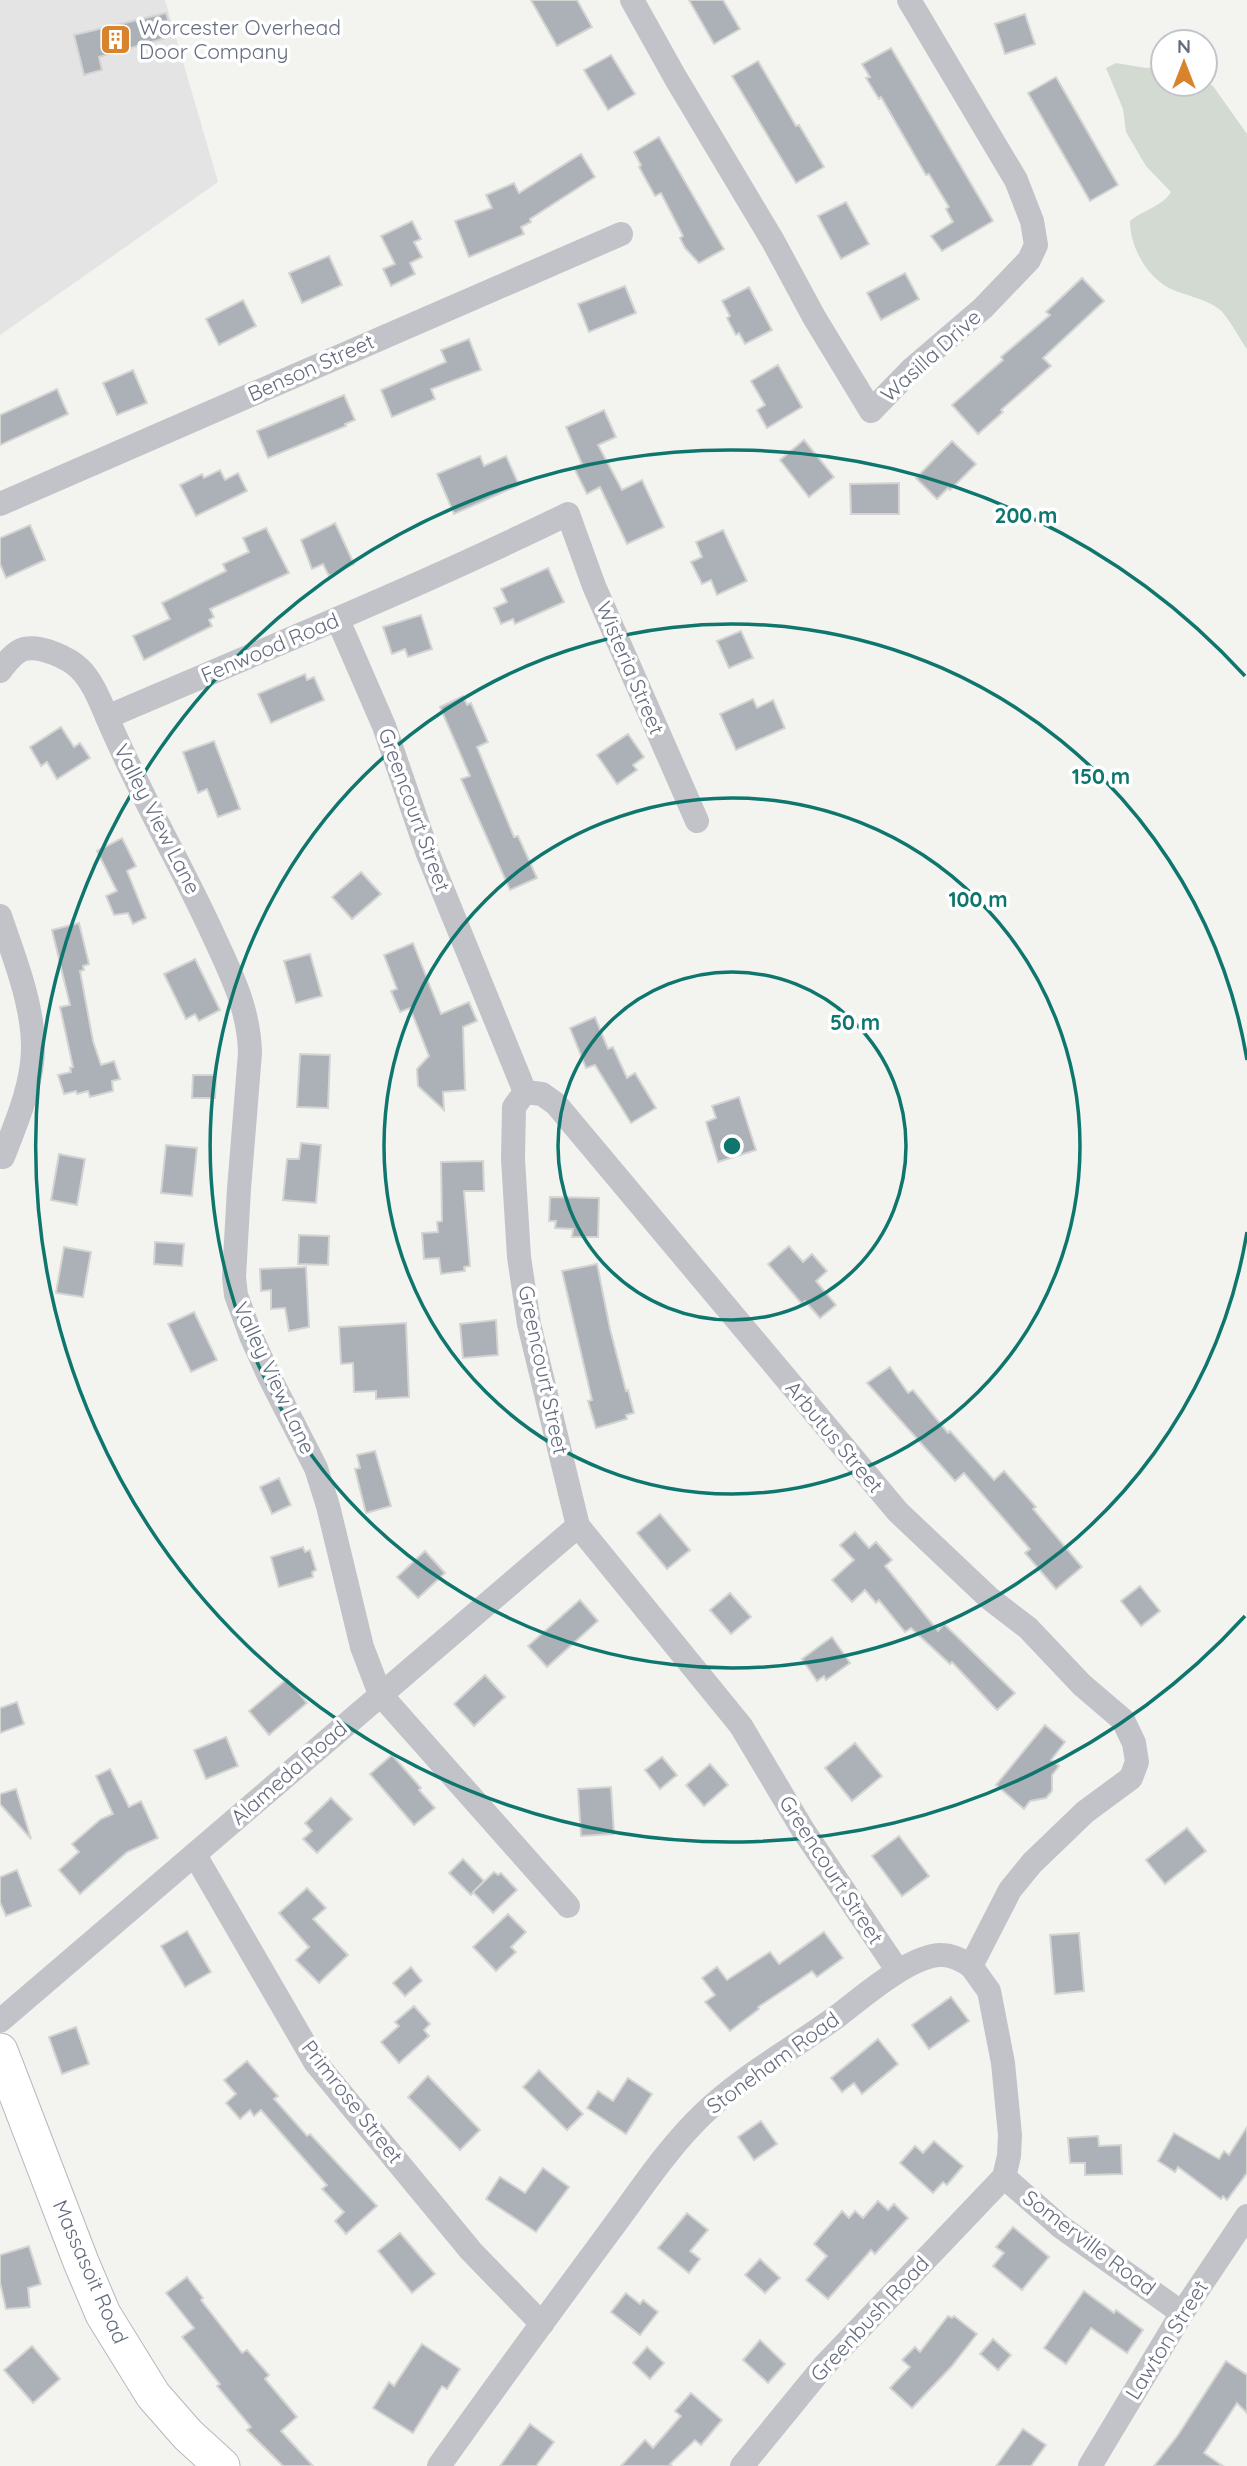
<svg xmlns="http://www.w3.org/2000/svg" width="1247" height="2466" font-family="Quicksand,sans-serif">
<rect width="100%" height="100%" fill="#f3f4f0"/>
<polygon fill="#e3e4e3" points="0,0 165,0 218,182 0,335"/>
<path fill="#d2dad1" d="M 1116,63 L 1146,68 L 1163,66 L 1163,84 L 1205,84 L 1205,81 L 1213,86 L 1247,134 L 1247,349 C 1240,339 1227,315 1219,309 C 1207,299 1183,295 1169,288 C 1146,276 1130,246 1130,221 C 1143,210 1163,206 1171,192 L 1146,166 L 1126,132 L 1123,109 L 1106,68 Z"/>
<g fill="#acb0b7" stroke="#d4d5d3" stroke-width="2">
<polygon points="531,0 577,0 592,27 557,46"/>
<polygon points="689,0 723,0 740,29 714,44"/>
<polygon points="166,13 173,36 99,57 102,70 84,75 74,35"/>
<polygon points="1025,14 1035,44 1005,54 995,24"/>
<polygon points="891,48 993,221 942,251 931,236 953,222 946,209 949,207 929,174 926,175 881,97 879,99 866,78 870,77 862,64"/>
<polygon points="611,55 635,94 608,110 584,70"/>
<polygon points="758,61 796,126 799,125 824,167 796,183 732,76"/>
<polygon points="1056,77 1118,185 1090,201 1028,93"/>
<polygon points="659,137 724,249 699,263 685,248 680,238 683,236 661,193 655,196 639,167 641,165 634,152"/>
<polygon points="581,154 595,177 530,219 531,222 521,227 524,234 469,257 455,221 492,208 486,195 514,183 519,193"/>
<polygon points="846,202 869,244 841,259 818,216"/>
<polygon points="412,221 421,239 414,242 422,257 410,263 415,274 391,286 383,269 395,264 381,236"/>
<polygon points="329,256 342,285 302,303 289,273"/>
<polygon points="905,273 919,299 881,320 867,293"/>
<polygon points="1082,278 1104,301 1043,358 1051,366 1001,410 1003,412 978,434 952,405 1003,360 1001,357 1050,315 1046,312"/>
<polygon points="625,286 636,313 589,332 578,304"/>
<polygon points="749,287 772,330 745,344 739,333 736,335 727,318 730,316 722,301"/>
<polygon points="243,300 256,326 219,345 206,319"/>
<polygon points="469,339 481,370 431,389 435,399 392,417 381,390 446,362 441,350"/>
<polygon points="778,365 802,407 767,428 757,410 765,405 751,381"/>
<polygon points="133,370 147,403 117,415 103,383"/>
<polygon points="57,389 68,414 0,445 0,415"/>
<polygon points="344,395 355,420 345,424 346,426 268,458 257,431"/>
<polygon points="604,410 616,437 598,445 622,490 642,480 664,527 627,544 600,487 587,494 574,468 582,464 566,427"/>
<polygon points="804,440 834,477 809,497 780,460"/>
<polygon points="952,441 976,464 950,490 948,488 937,499 916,478"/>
<polygon points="480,456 484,466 506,456 519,485 454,514 437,474"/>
<polygon points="220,470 225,480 238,473 247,491 196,516 180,485 202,474 204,478"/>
<polygon points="899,483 899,514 851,514 850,484"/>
<polygon points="335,523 354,564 329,576 323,564 312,569 301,540"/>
<polygon points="30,525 45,560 6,578 0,564 0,538"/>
<polygon points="266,528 289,573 210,609 214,617 209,620 212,626 144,660 133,636 170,619 162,603 226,571 223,564 249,552 243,538"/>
<polygon points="723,530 747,581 717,595 711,580 702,584 691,562 702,557 696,542"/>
<polygon points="548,568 564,602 515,624 513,619 501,624 494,608 507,602 501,589"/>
<polygon points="421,615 432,649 408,657 405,649 392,654 383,627"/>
<polygon points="741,631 753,658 729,668 717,641"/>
<polygon points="305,674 307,680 314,677 324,700 271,723 258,694"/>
<polygon points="463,696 467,705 471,703 488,742 477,747 514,837 518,836 537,878 510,890 461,779 470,776 440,707"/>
<polygon points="753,699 757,708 773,700 785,728 736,750 720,714"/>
<polygon points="61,727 74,747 80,743 90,758 57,779 47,762 41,766 30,747"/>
<polygon points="628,734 644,757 633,765 637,770 617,784 597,755"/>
<polygon points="214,741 240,809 218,817 207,789 198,793 183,752"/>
<polygon points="122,838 136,866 127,871 146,918 133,924 128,913 114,915 106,896 117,891 97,851"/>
<polygon points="361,872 381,894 352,919 332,897"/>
<polygon points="79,923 89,964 83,966 84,970 80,971 93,1041 101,1065 114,1061 120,1079 112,1081 113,1091 90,1097 88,1091 77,1094 76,1091 64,1094 58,1075 71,1072 70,1068 73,1067 60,1007 70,1005 52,930"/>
<polygon points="413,943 441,1014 469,1002 477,1021 463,1027 465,1090 443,1092 444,1110 418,1086 417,1069 429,1056 410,1008 400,1012 391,991 397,989 384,955"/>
<polygon points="310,954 322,996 296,1003 284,961"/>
<polygon points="195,959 220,1010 199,1021 195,1014 186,1019 164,974"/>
<polygon points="595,1017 608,1049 613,1047 627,1078 635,1073 656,1108 631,1123 595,1065 586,1068 570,1028"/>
<polygon points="300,1054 330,1055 328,1108 297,1107"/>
<polygon points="193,1075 216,1075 215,1098 192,1098"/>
<polygon points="739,1097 756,1150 718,1162 706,1122 716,1118 712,1106"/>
<polygon points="301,1143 321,1145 316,1203 283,1200 287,1159 299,1159"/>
<polygon points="166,1145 197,1148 192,1196 161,1193"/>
<polygon points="59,1154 85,1159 77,1205 51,1200"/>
<polygon points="483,1161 484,1191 464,1191 470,1266 464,1267 465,1271 441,1274 439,1258 424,1259 422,1233 438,1232 437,1222 442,1221 441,1162"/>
<polygon points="550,1197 599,1198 598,1237 572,1237 573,1229 555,1228 556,1221 549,1221"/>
<polygon points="299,1235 329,1236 328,1265 298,1264"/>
<polygon points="155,1242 184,1244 182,1266 154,1264"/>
<polygon points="789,1246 803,1262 812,1254 827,1271 816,1281 836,1305 820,1318 805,1301 802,1304 768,1264"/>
<polygon points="64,1247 91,1252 83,1297 56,1293"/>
<polygon points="597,1264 610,1329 626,1391 628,1390 634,1413 626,1415 627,1419 596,1428 588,1401 592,1400 562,1271"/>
<polygon points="306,1267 309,1327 289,1331 285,1308 271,1309 271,1290 261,1291 260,1269"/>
<polygon points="194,1312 217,1360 191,1372 168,1324"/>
<polygon points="496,1320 498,1355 463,1358 460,1324"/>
<polygon points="406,1323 409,1397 376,1399 376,1391 354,1392 353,1363 341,1364 339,1327"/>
<polygon points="890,1367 908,1393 913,1390 948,1433 950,1431 994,1480 1004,1471 1036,1507 1033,1509 1082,1567 1056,1589 1025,1553 1030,1549 964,1473 955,1481 867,1383"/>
<polygon points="375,1451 391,1506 366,1513 355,1469 360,1468 357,1455"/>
<polygon points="279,1478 291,1505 272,1514 260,1487"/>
<polygon points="660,1514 690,1550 667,1569 637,1533"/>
<polygon points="855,1532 869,1548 876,1542 892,1560 885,1566 938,1631 944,1624 1015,1693 997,1710 952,1662 950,1664 911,1628 905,1632 879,1600 876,1603 865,1590 852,1602 832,1580 854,1560 840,1545"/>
<polygon points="303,1547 305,1552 310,1550 316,1570 312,1572 313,1577 279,1587 271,1557"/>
<polygon points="425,1551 445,1573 418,1598 397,1577"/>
<polygon points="1140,1586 1160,1611 1141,1626 1121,1601"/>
<polygon points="730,1593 751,1617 731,1634 710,1610"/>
<polygon points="580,1600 598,1621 547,1667 528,1646"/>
<polygon points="832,1637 850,1663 826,1680 824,1676 817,1681 802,1659"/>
<polygon points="485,1675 505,1697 474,1726 454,1704"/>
<polygon points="287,1679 307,1703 269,1735 249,1711"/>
<polygon points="17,1702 24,1724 0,1733 0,1708"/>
<polygon points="1045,1725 1065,1742 1051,1760 1059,1766 1052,1775 1052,1791 1046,1798 1030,1801 1024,1809 996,1785"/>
<polygon points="226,1737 238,1766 206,1779 194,1750"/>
<polygon points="855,1743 882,1776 852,1801 825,1768"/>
<polygon points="392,1755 421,1788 419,1790 435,1808 414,1825 370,1774"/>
<polygon points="662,1757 677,1775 660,1789 645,1770"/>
<polygon points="710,1764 728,1785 704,1806 686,1785"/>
<polygon points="110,1769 129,1807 141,1801 158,1838 127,1852 80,1894 59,1870 79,1852 72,1844 101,1819 113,1814 96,1776"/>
<polygon points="611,1787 614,1834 581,1836 578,1789"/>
<polygon points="16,1789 31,1839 0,1804 0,1794"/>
<polygon points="331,1798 352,1819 317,1853 303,1839 312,1831 305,1823"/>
<polygon points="1187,1828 1206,1851 1165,1884 1146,1860"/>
<polygon points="899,1836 929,1876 902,1896 872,1856"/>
<polygon points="463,1859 484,1881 471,1895 449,1873"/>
<polygon points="17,1870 31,1906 6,1916 0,1902 0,1877"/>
<polygon points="494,1872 498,1875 501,1873 517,1890 493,1913 473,1892"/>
<polygon points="307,1888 326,1908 313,1919 348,1955 319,1983 296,1960 309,1947 279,1913"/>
<polygon points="508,1914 526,1932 511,1947 516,1952 496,1971 473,1947"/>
<polygon points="187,1931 211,1972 185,1987 161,1946"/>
<polygon points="824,1932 843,1958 817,1977 812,1971 758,2007 759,2009 730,2031 705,2002 715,1995 702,1978 717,1967 727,1980 770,1952 779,1964"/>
<polygon points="1079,1933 1084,1991 1055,1994 1050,1935"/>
<polygon points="411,1967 422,1981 405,1996 393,1983"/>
<polygon points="951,1997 969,2021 929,2049 912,2025"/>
<polygon points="414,2006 430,2024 424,2030 429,2036 399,2063 381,2042 399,2026 395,2022"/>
<polygon points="76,2027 89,2064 62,2074 49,2037"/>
<polygon points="878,2039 898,2064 862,2094 854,2083 842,2092 831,2078"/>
<polygon points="247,2061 278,2096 274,2099 307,2136 310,2134 377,2206 346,2234 335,2221 344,2212 322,2189 327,2185 261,2110 254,2116 250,2110 240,2119 226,2103 236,2094 224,2080"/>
<polygon points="539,2070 583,2114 567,2130 523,2087"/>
<polygon points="428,2076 480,2130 460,2150 408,2097"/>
<polygon points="628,2078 652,2094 626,2134 587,2108 598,2091 613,2101"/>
<polygon points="761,2121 777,2144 754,2160 738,2137"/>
<polygon points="1247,2127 1247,2173 1227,2200 1223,2196 1221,2199 1178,2167 1175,2172 1158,2161 1174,2133 1219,2159 1224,2151 1229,2155"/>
<polygon points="1098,2136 1099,2146 1121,2145 1122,2174 1085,2175 1085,2163 1070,2163 1068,2138"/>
<polygon points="934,2141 963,2166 947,2185 943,2182 933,2193 900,2163 915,2146 923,2153"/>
<polygon points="543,2168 569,2187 536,2232 486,2199 500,2177 525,2193"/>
<polygon points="878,2201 888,2210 894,2204 908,2218 875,2254 871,2250 828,2299 806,2280 827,2256 814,2244 842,2211 849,2218 855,2211 863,2218"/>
<polygon points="687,2213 708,2230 690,2251 700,2259 689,2273 658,2248"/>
<polygon points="1013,2227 1049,2257 1022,2290 993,2266 1004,2253 996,2247"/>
<polygon points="400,2233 435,2274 412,2293 378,2251"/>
<polygon points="29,2246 41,2284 28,2288 30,2307 6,2309 0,2282 0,2255"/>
<polygon points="760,2259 780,2278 765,2293 745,2275"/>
<polygon points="187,2277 203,2298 201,2300 242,2353 247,2350 269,2375 265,2379 297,2417 281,2431 313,2466 283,2466 247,2430 251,2427 217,2386 220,2384 182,2337 194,2328 166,2293"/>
<polygon points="1084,2291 1114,2313 1116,2310 1143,2330 1127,2353 1091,2328 1066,2364 1044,2348"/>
<polygon points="626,2293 640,2304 643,2300 658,2312 640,2335 611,2312"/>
<polygon points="948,2316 952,2318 954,2316 977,2334 951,2367 912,2408 890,2388 910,2367 902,2360 915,2347 920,2352"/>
<polygon points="993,2339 1011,2355 998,2370 980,2354"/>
<polygon points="760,2340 785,2364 768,2383 743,2360"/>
<polygon points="422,2344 460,2369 447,2389 442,2386 413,2433 373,2408 389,2382 394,2386"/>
<polygon points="32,2346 60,2379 33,2403 4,2370"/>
<polygon points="647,2347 664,2363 650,2379 633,2363"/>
<polygon points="1226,2361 1247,2375 1247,2413 1237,2403 1204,2453 1223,2466 1154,2466 1178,2435"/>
<polygon points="691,2393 722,2420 701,2445 695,2440 670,2464 672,2466 621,2466 645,2440 653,2448 681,2416 675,2411"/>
<polygon points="530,2424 554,2442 536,2466 500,2466"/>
<polygon points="1023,2429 1046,2445 1031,2466 996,2466"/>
</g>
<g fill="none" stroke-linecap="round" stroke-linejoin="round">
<defs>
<polyline id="secondary" points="0,2051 81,2262 103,2314 153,2395 188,2435 222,2466"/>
</defs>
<use href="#secondary" stroke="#b6b8be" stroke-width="37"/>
<g stroke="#c2c3c8" stroke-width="24">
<polyline points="632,0 675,77 773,241 814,317 871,411 913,368 983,308 1029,260 1036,245 1032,221 1016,180 909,0"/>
<polyline points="0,504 621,234"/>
<polyline points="338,620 384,726 428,854 525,1092 514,1107 513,1159 519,1257 529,1324 578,1526 741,1726 803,1830 898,1971"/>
<path d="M 0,671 C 6,663 14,652 24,649 C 41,645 69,658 80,669 C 93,682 100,701 107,717 C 261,651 416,588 568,514 L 594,586 L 697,821"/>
<path d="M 107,717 C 137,789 177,857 210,928 C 229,970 249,1006 250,1053 L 239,1189 L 234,1277 L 236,1295 L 251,1336 L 269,1376 L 316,1468 L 328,1506 L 362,1647 L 380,1694 L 568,1906"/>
<path d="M 0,916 C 14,957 33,1004 33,1047 C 33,1085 16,1123 3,1157"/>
<polyline points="195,1855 315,2062 471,2251 542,2324"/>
<polyline points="971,1966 989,1991 1003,2063 1010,2135 1009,2156 1004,2177 1061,2227 1182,2313"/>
<polyline points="0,2021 578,1526"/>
<path d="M 439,2466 C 494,2388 551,2311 607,2235 C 638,2194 665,2151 702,2115 C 743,2075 793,2049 839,2015 C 862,1997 912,1954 942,1955 C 953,1955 962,1960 971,1966 L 1010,1890 L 1032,1863 L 1085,1812 L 1131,1778 L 1137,1762 L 1134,1743 L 1123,1720 L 1082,1685 L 1028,1628 L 989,1598 L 898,1512 L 556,1104 L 542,1094 L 525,1092"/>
<polyline points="742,2466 823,2367 1004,2177"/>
<polyline points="1090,2466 1182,2313 1247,2216"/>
</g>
<use href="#secondary" stroke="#fff" stroke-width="35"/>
</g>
<g fill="none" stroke="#0f766e" stroke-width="3.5">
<circle cx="732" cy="1146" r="174"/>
<circle cx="732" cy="1146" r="348"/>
<path d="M1247 1232A522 522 0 1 1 1247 1060"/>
<path d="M1245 1616A696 696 0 1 1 1245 676"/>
</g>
<defs>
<symbol id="building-square" viewBox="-11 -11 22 22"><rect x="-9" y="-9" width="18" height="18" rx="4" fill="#d7842c" stroke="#fff"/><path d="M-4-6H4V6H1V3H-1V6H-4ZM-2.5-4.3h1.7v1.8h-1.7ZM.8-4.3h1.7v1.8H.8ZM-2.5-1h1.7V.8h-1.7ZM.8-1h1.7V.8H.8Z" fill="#fff"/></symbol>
</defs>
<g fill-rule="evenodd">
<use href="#building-square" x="98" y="22" width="35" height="35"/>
</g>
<g text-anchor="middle" stroke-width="7" stroke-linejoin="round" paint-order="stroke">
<g font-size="21" fill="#646c7f" stroke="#fff" text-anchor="start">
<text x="139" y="35">Worcester Overhead<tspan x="139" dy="24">Door Company</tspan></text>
</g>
<g font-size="21" fill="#646c7f" stroke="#fff">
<text transform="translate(931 356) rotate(-42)" y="7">Wasilla Drive</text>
<text transform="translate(311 368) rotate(-24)" y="7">Benson Street</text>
<text transform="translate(270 648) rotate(-23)" y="7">Fenwood Road</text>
<text transform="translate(630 668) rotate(67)" y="7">Wisteria Street</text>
<text transform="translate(414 810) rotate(70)" y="7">Greencourt Street</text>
<text transform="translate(157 819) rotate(63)" y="7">Valley View Lane</text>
<text transform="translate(543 1370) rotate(78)" y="7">Greencourt Street</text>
<text transform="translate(274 1378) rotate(65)" y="7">Valley View Lane</text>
<text transform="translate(834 1437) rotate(50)" y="7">Arbutus Street</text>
<text transform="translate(289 1773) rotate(-41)" y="7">Alameda Road</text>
<text transform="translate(831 1870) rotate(57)" y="7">Greencourt Street</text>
<text transform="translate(773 2063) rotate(-36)" y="7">Stoneham Road</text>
<text transform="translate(352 2102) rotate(52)" y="7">Primrose Street</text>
<text transform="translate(1089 2243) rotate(37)" y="7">Somerville Road</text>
<text transform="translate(90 2272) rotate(66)" y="7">Massasoit Road</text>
<text transform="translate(870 2319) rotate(-47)" y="7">Greenbush Road</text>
<text transform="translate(1167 2340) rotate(-58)" y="7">Lawton Street</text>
</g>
</g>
<circle cx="732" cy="1146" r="10" fill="#0f766e" stroke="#fff" stroke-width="3.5"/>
<g font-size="21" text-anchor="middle" font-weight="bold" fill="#0f766e" stroke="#fff" stroke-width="7" stroke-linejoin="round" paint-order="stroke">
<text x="1026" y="523">200 m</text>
<text x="1101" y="784">150 m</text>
<text x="978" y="907">100 m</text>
<text x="855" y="1030">50 m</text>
</g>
<g transform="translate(1184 63)"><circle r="33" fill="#ffffff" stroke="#c1c4cc" stroke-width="2"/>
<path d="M0-5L12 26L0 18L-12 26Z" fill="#d7842c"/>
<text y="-10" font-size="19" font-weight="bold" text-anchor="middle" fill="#646c7f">N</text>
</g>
</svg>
